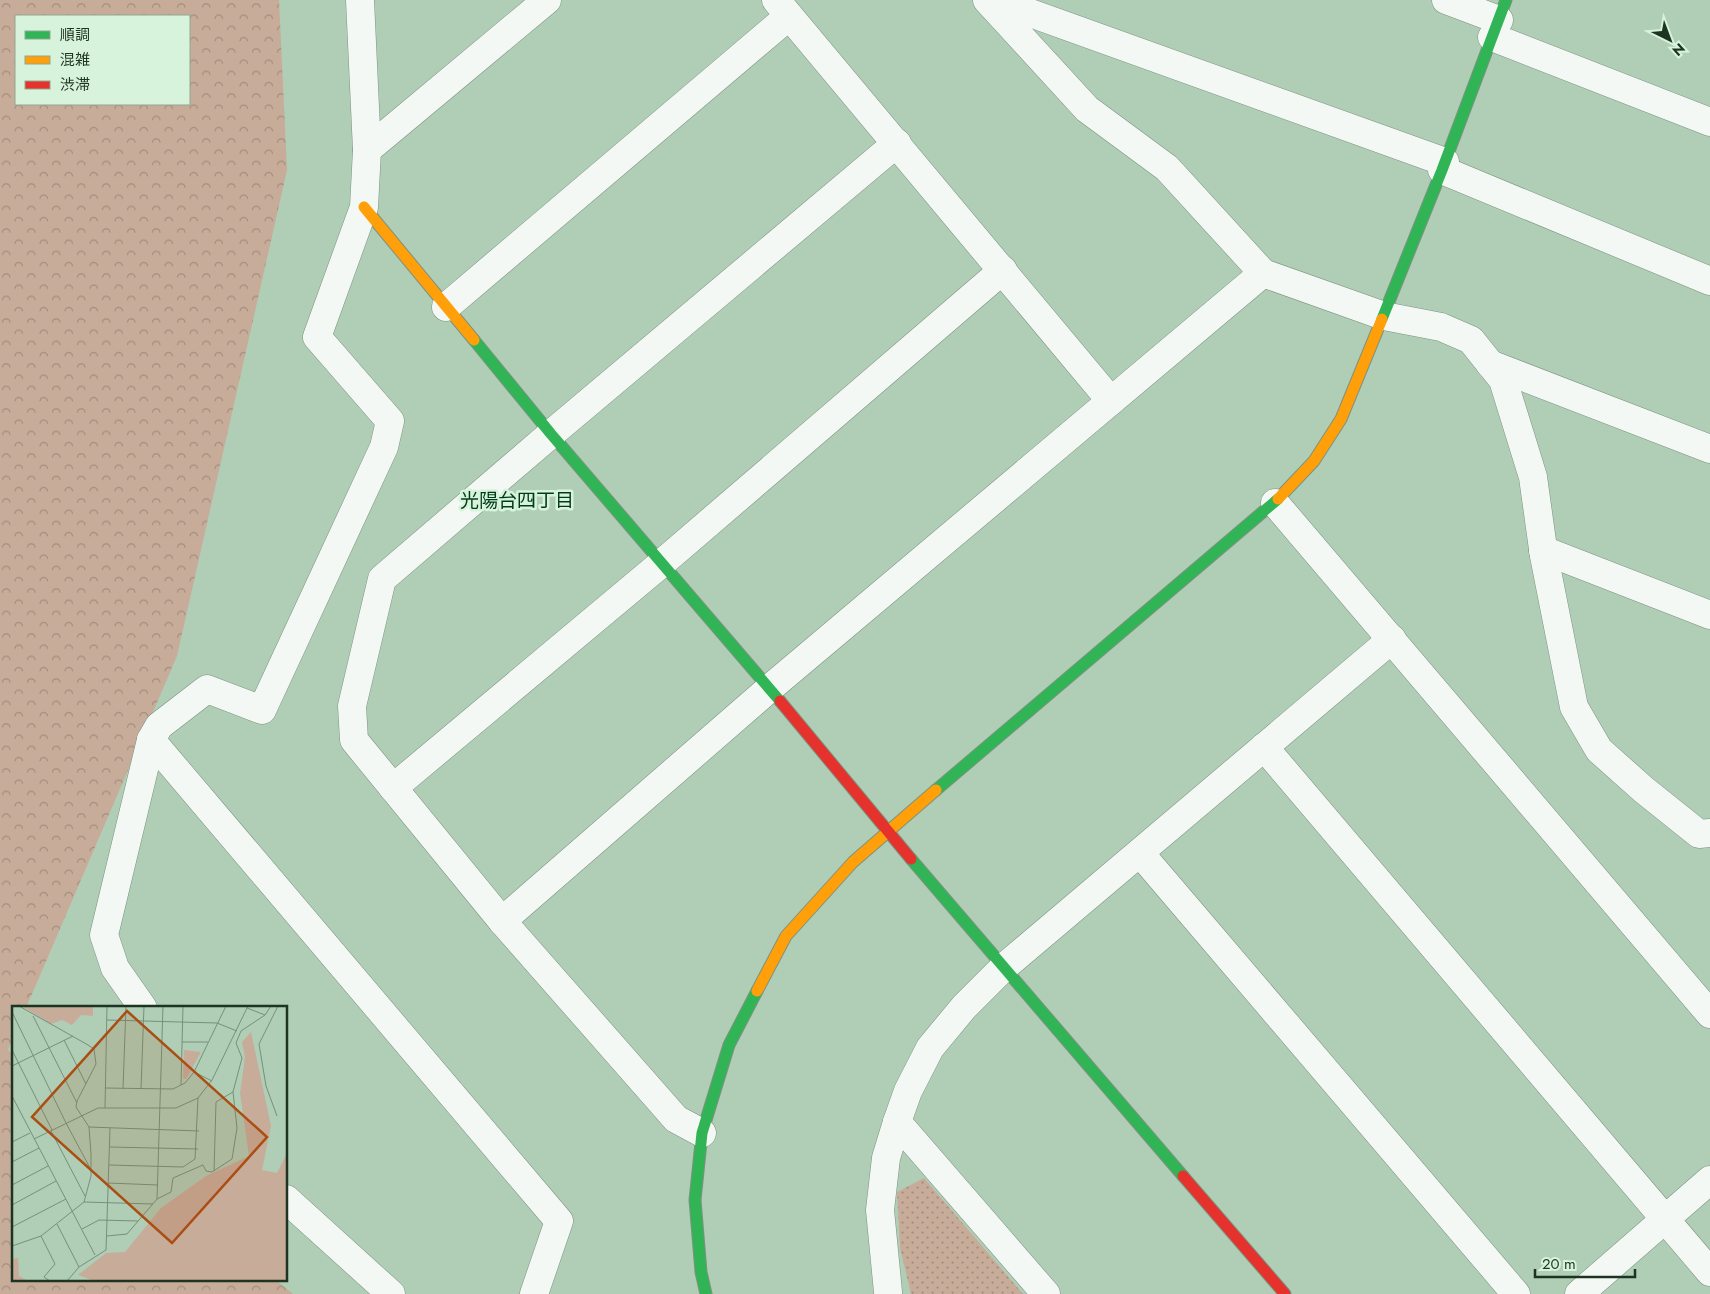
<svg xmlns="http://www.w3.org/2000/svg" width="1710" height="1294" font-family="Jost,'Noto Sans JP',sans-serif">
<defs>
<pattern id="forest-crowns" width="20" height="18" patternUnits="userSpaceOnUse" patternTransform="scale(1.25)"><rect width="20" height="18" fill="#c8ac9a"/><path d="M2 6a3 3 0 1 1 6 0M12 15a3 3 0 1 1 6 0" fill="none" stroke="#a28d7d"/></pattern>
<pattern id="park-dots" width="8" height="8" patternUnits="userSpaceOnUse" patternTransform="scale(1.25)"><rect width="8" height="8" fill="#c8ac9a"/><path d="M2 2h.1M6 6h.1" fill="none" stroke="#a28d7d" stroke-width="1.8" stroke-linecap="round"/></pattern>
</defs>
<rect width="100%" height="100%" fill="#b0cdb6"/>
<path fill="url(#forest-crowns)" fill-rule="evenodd" d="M 0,0 L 279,0 L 287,170 L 177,656 L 26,1008 L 14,1008 L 14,1036 L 8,1050 L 14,1055 L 14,1280 L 276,1280 L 293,1294 L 0,1294 ZM 16,16 L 189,16 L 189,104 L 16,104 Z"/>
<polygon fill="url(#park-dots)" points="924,1178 1023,1294 911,1294 900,1248 897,1192"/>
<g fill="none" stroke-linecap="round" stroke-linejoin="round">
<defs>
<g id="street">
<polyline points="776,0 1111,401"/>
<polyline points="987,0 1087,109 1167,168 1263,273 1384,316 1441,327 1471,340 1503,380 1533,477 1544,556 1574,707 1599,750 1644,790 1699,834 1710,833"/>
<polyline points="994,0 1445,162"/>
<polyline points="1446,0 1499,20"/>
<polyline points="1492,37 1710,122"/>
<polyline points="367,150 547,0"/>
<polyline points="1442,170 1710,281"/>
<polyline points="446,307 789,16"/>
<polyline points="1490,364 1710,449"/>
<polyline points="1275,503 1710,1014"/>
<polyline points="1543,550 1710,615"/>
<polyline points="151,740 559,1221 534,1294"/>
<polyline points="1264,747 1710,1272"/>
<polyline points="393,788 662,563 1003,270"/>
<polyline points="1140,853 1516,1294"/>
<polyline points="502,921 770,688 1263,273"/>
<polyline points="143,1008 115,968 104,935 151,740 159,726 207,689 262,710 384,447 390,421 317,337 364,207 367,150 360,0"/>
<polyline points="897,1122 1046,1294"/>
<polyline points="702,1133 676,1119 502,921 354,740 352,706 382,579 551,434 897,143"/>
<polyline points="286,1199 391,1294"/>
<polyline points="888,1292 880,1210 886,1158 897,1122 908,1091 930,1048 964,1007 1003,968 1392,639"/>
<polyline points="1579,1294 1710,1180"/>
</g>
<g id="fast">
<polyline points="1382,319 1442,170 1506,0"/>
<polyline points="474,340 551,434 780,701"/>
<polyline points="936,790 1278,499"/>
<polyline points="911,859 1183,1176"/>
<polyline points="706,1294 701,1272 695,1200 702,1133 729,1045 757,991"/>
</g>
<g id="slow">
<polyline points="364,207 474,340"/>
<polyline points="1278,499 1314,461 1341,419 1382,319"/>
<polyline points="757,991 786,936 853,862 936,790"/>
</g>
<g id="jam">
<polyline points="780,701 911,859"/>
<polyline points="1183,1176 1285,1294"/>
</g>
</defs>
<use href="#street" stroke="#7c9381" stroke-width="29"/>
<use href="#fast" stroke="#7c9381" stroke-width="13"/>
<use href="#slow" stroke="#7c9381" stroke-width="13"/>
<use href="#jam" stroke="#7c9381" stroke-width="13"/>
<use href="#street" stroke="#f3f8f4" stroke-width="28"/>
<use href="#fast" stroke="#30b455" stroke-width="11"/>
<use href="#slow" stroke="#ff9f0a" stroke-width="11"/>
<use href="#jam" stroke="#e5322d" stroke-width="11"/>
</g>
<g text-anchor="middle" stroke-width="5" stroke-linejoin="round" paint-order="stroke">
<g font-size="19" fill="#003b17" stroke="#d8f3dc">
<text x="517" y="507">光陽台四丁目</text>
</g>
</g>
<g transform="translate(12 1006)">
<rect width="275" height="275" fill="#b0cdb6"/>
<path d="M 10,0 L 81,0 L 81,10 L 69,9 L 60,19 L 50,14 L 39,18 ZM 239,26 L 259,120 L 250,164 L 265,167 L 275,147 L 275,275 L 82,275 L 66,269 L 94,247 L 113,246 L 149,202 L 194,170 L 237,150 L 228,87 L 233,51 L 230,36 ZM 6,252 L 7,270 L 16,275 L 0,275 L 0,253 Z" fill="#c8ac9a"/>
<path d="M 172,44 L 189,46 L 174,73 L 171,72 Z" fill="#c8ac9a"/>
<path fill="none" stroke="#76907b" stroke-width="1" d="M 235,2 L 253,9 L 259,0M 0,6 L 54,117M 21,10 L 65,97M 95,14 L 205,17 L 225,25M 52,34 L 74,78M 170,36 L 196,36M 0,44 L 40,124M 0,60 L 61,30M 200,75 L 182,66 L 214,0M 169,79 L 171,0M 93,82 L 161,83 L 173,77 L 182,66M 111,83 L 114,0M 129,83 L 132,0M 0,90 L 83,249M 93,102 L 95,0M 265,110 L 254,80 L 247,38 L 266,0M 54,117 L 78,162M 77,121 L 187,125M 39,125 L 73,190M 22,133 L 86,102 L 164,102 L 186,92 L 200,74 L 236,0M 0,136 L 18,127M 98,141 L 186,143M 0,156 L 27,142M 97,159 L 171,161 L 183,153 L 186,92M 202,165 L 204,96 L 221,86M 96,177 L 146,179M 0,179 L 36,160M 145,193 L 151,0M 72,196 L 141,198M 0,199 L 44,175M 45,218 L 67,261M 0,221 L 54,193M 70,223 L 87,214 L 126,215M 29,230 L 43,258 L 32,271 L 38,275M 95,230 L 115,228 L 145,193 L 159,186 L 161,172 L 191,159 L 194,165 L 200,166 L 220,153 L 225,122 L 221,86 L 230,52 L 224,37 L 229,25 L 253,9M 0,240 L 29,230 L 72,196 L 79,170 L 79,148 L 77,121 L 64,101 L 65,95 L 84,58 L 82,43 L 76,39 L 7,0M 55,275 L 67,261 L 94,244 L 98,122"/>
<path fill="#ab4e13" fill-opacity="0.15" stroke="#ab4e13" stroke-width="2.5" d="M 115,5 L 255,131 L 160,237 L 20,111 Z"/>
<rect width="275" height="275" fill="none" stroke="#1e3423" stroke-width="2.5"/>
</g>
<rect x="15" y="15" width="175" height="90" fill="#d8f3dc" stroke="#8ea792"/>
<rect x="25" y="31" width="25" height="8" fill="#30b455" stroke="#8ea792"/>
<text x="60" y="40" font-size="15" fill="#1e3423">順調</text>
<rect x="25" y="56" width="25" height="8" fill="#ff9f0a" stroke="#8ea792"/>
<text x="60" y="65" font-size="15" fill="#1e3423">混雑</text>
<rect x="25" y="81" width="25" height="8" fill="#e5322d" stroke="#8ea792"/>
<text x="60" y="90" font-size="15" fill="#1e3423">渋滞</text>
<g transform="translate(1670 40) rotate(138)" stroke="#d8f3dc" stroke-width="4" paint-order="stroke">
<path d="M0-4L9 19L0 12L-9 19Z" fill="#1e3423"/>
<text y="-8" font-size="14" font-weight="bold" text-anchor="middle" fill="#1e3423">N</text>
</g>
<path d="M1535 1269v8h100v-8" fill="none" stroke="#1e3423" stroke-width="2.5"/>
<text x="1542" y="1269" font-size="15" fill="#1e3423" stroke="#d8f3dc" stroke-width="4" paint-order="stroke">20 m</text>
</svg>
